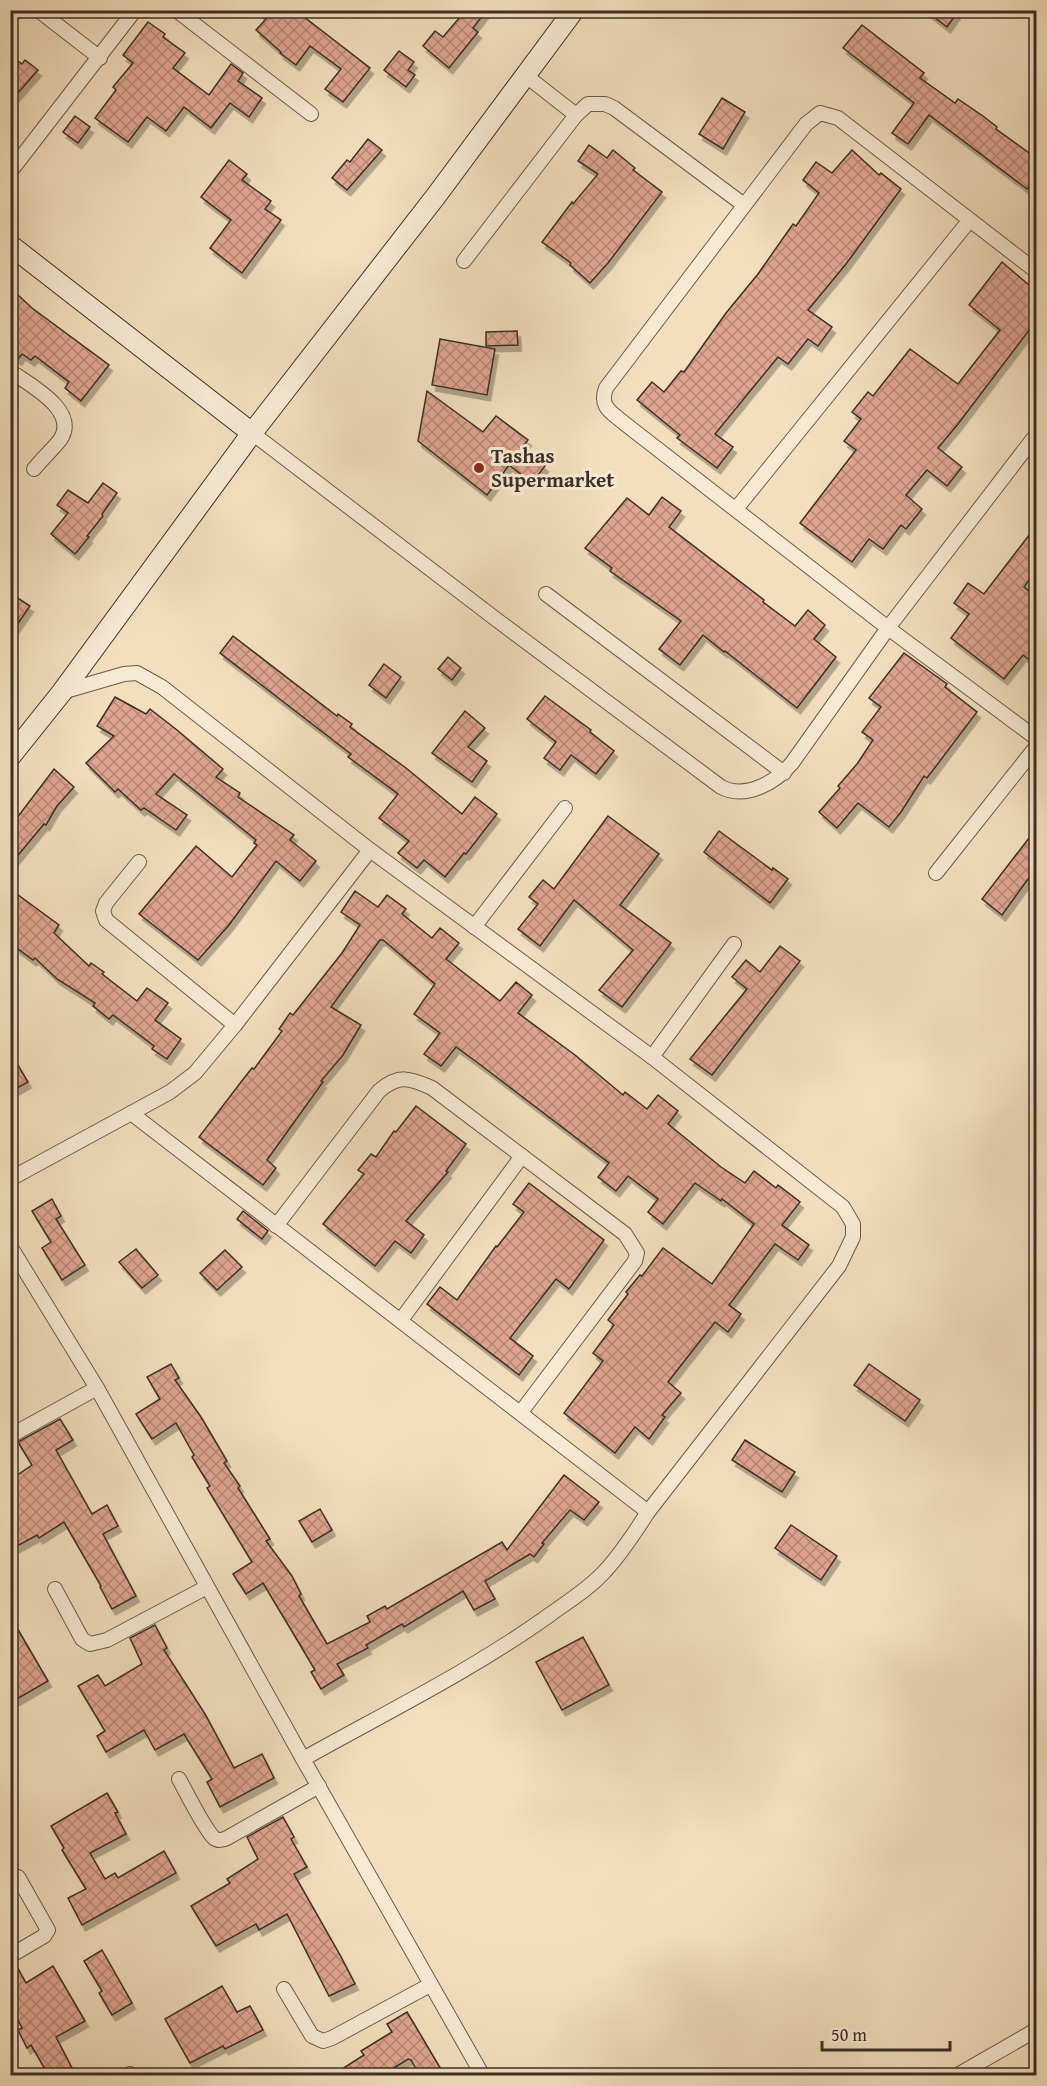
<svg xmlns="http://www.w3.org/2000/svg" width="1047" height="2086" font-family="'Gentium Book Plus',serif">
<defs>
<pattern id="building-cross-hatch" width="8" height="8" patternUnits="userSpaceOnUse" patternTransform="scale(1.5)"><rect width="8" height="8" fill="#e0a591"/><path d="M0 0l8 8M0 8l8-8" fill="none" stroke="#b78776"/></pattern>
<filter id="shadow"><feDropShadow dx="3.5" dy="6" stdDeviation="0" flood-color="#0004"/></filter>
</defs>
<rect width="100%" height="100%" fill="#f3dfbe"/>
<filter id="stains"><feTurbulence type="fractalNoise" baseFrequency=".00333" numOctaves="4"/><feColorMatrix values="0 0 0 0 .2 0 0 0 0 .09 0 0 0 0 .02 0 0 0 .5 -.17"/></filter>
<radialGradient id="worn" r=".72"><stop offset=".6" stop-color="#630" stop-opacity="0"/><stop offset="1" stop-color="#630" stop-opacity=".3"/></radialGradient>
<g fill="url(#building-cross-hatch)" stroke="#3c2f25" stroke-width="1.5" filter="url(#shadow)">
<polygon points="257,10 295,10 370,68 343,102 325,89 341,69 310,46 296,65 280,53 281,52 256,30 266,19"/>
<polygon points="466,10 487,10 473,28 478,32 449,68 423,46 435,31 443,37"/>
<polygon points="925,10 959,10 947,27"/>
<polygon points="148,22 165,34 163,37 185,53 173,68 209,95 231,64 243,73 238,81 262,98 249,117 230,103 211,128 184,107 166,131 147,117 128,142 95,118 116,90 113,87 133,63 123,55"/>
<polygon points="862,25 924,73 920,78 955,103 958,99 983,116 997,127 996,129 1036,158 1036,177 1027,189 929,115 908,144 892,133 914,103 843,48"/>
<polygon points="399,51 414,62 408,70 415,75 406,87 384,70"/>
<polygon points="10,55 22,64 25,60 38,70 10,102"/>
<polygon points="722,98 745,112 723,149 699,134"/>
<polygon points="75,116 90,127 78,143 63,132"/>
<polygon points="368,139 382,150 347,190 332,178 347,160 350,162"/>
<polygon points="589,145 607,158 613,150 635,168 633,170 662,192 608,263 590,283 570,265 571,263 542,242 572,202 573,204 598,174 578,161"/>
<polygon points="852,150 879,175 881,173 901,189 846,264 808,310 832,327 818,346 808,339 788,364 778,357 715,434 733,447 717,468 677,438 680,435 637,400 652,382 664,392 681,371 684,372 726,313 758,274 793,224 796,226 819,193 803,180 816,162 832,173"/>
<polygon points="229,160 247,174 242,180 271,201 265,209 281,220 242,273 210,248 231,220 201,197"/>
<polygon points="1002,262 1036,291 1036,321 958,424 938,448 962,467 947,486 927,470 906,495 922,509 906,529 901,525 883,549 869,539 852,562 800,523 856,450 844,441 861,419 852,412 868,392 873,396 910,349 958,384 1000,330 969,305"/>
<polygon points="18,295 32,308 109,365 81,401 65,388 69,382 35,356 31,360 22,354 18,359 10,354 10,304"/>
<polygon points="517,331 518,345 486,346 486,332"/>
<polygon points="440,339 495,349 487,395 432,385"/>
<polygon points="427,391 483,432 496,416 528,440 522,448 545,466 532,483 509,465 487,495 418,441"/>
<polygon points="103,483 117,493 102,514 103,516 87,536 89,537 75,554 51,534 68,513 57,505 68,490 88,503"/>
<polygon points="662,497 681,511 669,527 764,600 763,602 795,626 808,610 825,625 814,639 836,657 797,708 725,651 724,652 703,635 680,665 659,649 681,621 610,571 612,568 585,548 627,498 649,515"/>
<polygon points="1036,526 1036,570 1024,587 1036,597 1036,665 1023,655 1004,679 951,638 969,614 954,603 968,583 984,594"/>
<polygon points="16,597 30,606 10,635 10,604"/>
<polygon points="233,636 337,716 338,714 352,724 350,727 406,768 462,814 475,797 497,814 466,854 464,853 445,877 424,860 417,868 398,853 409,841 379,818 398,794 348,757 351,754 220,653"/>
<polygon points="904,653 947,684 945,687 977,712 927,778 924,776 901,812 889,827 858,803 837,828 819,812 840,788 838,786 857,764 873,740 862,732 881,707 869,698"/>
<polygon points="448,657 461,668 452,680 438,669"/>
<polygon points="384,664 401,677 386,698 369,685"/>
<polygon points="545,696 591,730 590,732 614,751 596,774 571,755 560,770 544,758 556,742 527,719"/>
<polygon points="115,697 146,714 150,709 177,730 223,769 216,777 240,793 238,797 294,835 290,840 316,861 300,881 276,861 229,925 198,960 139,914 196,846 232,877 257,845 254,843 256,840 174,774 156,794 187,815 176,830 144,808 141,810 118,789 115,792 86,763 114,736 97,726"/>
<polygon points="465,711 485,728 468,747 487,761 472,782 432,753"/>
<polygon points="54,769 74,787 57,806 46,825 44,824 10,865 10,827"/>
<polygon points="608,816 659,854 620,905 671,943 622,1007 599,990 633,950 574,900 540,946 518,929 538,904 529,897 543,880 554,889"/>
<polygon points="1036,829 1036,868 1002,915 982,899"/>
<polygon points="719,831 772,870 773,868 788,879 770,903 704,852"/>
<polygon points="10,889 59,925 54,933 89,966 91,963 104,972 102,974 137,1001 147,988 168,1003 155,1020 181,1039 167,1059 152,1049 154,1046 113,1015 109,1019 93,1006 95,1003 57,979 35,958 33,960 10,943"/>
<polygon points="355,891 378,907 387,895 406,909 402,914 432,938 440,928 459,943 446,959 500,1001 516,982 532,995 518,1013 575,1055 623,1095 625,1092 647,1109 658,1095 678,1111 668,1124 721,1167 745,1183 754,1171 776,1188 778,1185 800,1202 782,1225 809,1245 798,1260 775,1244 729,1305 741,1314 728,1332 715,1322 668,1382 681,1393 662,1415 665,1417 649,1439 635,1427 615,1453 564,1413 603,1361 593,1353 614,1325 608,1320 628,1294 626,1292 640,1275 642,1276 663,1248 712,1284 754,1224 722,1199 721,1201 695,1183 663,1224 648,1212 658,1199 628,1176 616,1191 598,1177 609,1163 478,1063 456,1047 441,1066 424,1054 440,1033 414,1014 435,984 383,940 380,940 331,1007 361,1025 343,1055 321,1081 323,1082 267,1160 276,1168 263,1185 199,1137 241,1082 252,1068 254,1069 282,1031 279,1029 290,1013 293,1015 342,953 360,925 341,912"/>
<polygon points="780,946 800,961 712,1075 690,1059 747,989 732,977 746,960 760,972"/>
<polygon points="10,1052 28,1082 10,1092"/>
<polygon points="416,1106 466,1144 446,1171 448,1172 406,1221 424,1235 411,1253 395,1241 375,1266 323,1224 364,1174 358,1170 371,1154 376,1157 394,1131 396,1132"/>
<polygon points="529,1183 604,1240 569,1289 556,1279 510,1338 533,1356 519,1375 427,1304 440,1287 457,1300 496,1246 497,1247 524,1212 513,1204"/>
<polygon points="52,1199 61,1216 56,1219 85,1265 62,1280 42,1248 51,1242 32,1211"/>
<polygon points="243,1211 268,1231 262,1239 237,1219"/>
<polygon points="136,1249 158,1275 142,1288 119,1262"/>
<polygon points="225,1250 242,1267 217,1290 200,1273"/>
<polygon points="171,1364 179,1378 175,1380 201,1417 227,1461 224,1463 240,1486 238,1488 270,1539 266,1541 292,1576 301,1594 299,1596 327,1644 370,1622 367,1616 385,1606 387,1609 502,1542 507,1550 564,1475 599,1502 584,1520 570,1510 542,1543 544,1544 534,1557 530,1554 485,1581 495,1599 474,1610 463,1591 404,1627 402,1624 366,1645 368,1648 337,1664 344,1675 321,1689 311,1672 315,1670 299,1643 263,1583 246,1594 233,1574 252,1562 207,1488 210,1486 192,1457 194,1455 176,1423 152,1439 136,1414 160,1399 147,1377"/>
<polygon points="869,1364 920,1400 905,1421 854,1385"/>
<polygon points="60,1419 73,1440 56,1450 92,1514 107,1505 118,1526 103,1534 136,1596 112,1609 100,1587 101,1586 64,1522 39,1538 37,1535 10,1550 10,1480 32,1465 18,1442"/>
<polygon points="745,1440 795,1472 782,1492 732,1460"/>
<polygon points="320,1509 332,1530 312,1542 299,1521"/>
<polygon points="791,1525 837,1556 821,1580 775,1548"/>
<polygon points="10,1616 48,1681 10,1703"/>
<polygon points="155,1625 167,1648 164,1650 205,1714 234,1768 262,1754 274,1778 220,1807 207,1782 212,1779 184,1734 155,1750 144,1730 106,1752 97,1736 105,1731 78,1686 98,1675 105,1686 142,1664 130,1638"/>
<polygon points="583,1637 609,1685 562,1710 536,1662"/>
<polygon points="107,1793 118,1812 115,1813 126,1834 90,1853 105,1879 115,1873 118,1878 164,1851 176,1873 82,1925 68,1898 86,1889 62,1850 64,1848 51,1826"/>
<polygon points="283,1817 294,1837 291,1839 307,1867 294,1874 340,1955 355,1984 329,1996 287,1914 259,1930 256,1924 216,1946 191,1906 230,1883 227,1879 258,1859 247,1837"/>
<polygon points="102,1950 132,2003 112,2015 99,1993 102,1991 84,1961"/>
<polygon points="15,1963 26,1983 53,1966 85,2021 56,2037 76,2076 49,2076 31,2045 27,2048 18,2030 22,2028 10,2005 10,1965"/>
<polygon points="222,1986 237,2012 250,2006 263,2030 225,2049 223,2046 190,2063 165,2019"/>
<polygon points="407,2012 445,2076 420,2076 411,2060 408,2059 381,2076 331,2076 364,2055 361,2051 392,2032 387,2024"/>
</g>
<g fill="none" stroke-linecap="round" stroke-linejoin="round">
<defs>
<g id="street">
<polyline points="38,10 100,58"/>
<polyline points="176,10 311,114"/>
<polyline points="525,75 576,115 588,104 605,104 614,108 744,205"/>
<polyline points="10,172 135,10"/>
<polyline points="464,261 576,115"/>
<path d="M 1036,271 L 838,118 L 820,113 L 806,124 L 606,388 C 599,407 611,412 624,423 L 888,628 L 1036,738"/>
<path d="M 10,371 C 30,385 80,411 60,440 C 52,450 42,459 34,469"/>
<path d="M 252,433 L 497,620 L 721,787 C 746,800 776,782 792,763 L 888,628 L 1036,435"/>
<polyline points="736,509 969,221"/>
<polyline points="546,594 784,773"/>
<path d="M 62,692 L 124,674 L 137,673 L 162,687 L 370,850 L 652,1057 L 843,1207 L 853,1224 L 853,1237 L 839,1266 L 648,1512 C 635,1532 622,1553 605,1571 C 589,1589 567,1602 548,1616 C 471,1671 385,1713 303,1759"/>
<polyline points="139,862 106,903 103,911 106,920 235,1025"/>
<polyline points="936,873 1036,747"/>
<polyline points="474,927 565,808"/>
<polyline points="652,1057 734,944"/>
<polyline points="131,1113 648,1512"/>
<polyline points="10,1179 170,1092 195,1073 235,1025 370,850"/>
<path d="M 276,1226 L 379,1091 C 399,1074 410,1078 432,1088 L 625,1234 L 637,1253 L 635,1261 L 521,1412"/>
<polyline points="10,1246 97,1388 303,1759 483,2076"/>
<polyline points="401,1320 522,1156"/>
<polyline points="10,1436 97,1388"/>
<polyline points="55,1589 82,1639 90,1644 107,1640 207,1587"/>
<path d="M 179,1779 C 186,1792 205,1830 214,1838 C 218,1841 223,1840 227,1838 L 319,1786"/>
<polyline points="10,1956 44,1936 48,1930 18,1877"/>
<polyline points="284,1989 312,2036 323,2041 332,2038 430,1985"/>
<polyline points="130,2074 130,2076"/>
<polyline points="956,2076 1036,2030"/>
</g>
<g id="secondary">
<polyline points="10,245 252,433"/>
<polyline points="10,757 62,692 252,433 436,196 574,10"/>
</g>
</defs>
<use href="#street" stroke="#6a5b4b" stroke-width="16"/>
<use href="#secondary" stroke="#3c2f25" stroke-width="22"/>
<use href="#street" stroke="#f7ead5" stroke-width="14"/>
<use href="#secondary" stroke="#f7ead5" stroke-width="20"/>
</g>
<circle fill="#8f2418" stroke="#f7ead5" stroke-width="2" cx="479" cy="468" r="6"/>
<g text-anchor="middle" stroke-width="6" stroke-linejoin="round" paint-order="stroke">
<g font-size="21" font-weight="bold" fill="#3c2f25" stroke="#f7ead5" text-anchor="start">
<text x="491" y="463">Tashas<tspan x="491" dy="24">Supermarket</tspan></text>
</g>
</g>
<rect width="1047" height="2086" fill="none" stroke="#f3dfbe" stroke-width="36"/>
<rect x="12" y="12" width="1023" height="2062" fill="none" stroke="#3c2f25" stroke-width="3"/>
<rect x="18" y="18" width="1011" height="2050" fill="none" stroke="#3c2f25" stroke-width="1.5"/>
<path d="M822 2041v9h128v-9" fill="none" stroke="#3c2f25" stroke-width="3"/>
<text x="831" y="2041" font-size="18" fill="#3c2f25" stroke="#f7ead5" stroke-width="4.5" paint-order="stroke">50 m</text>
<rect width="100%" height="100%" filter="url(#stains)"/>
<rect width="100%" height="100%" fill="url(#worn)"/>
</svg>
